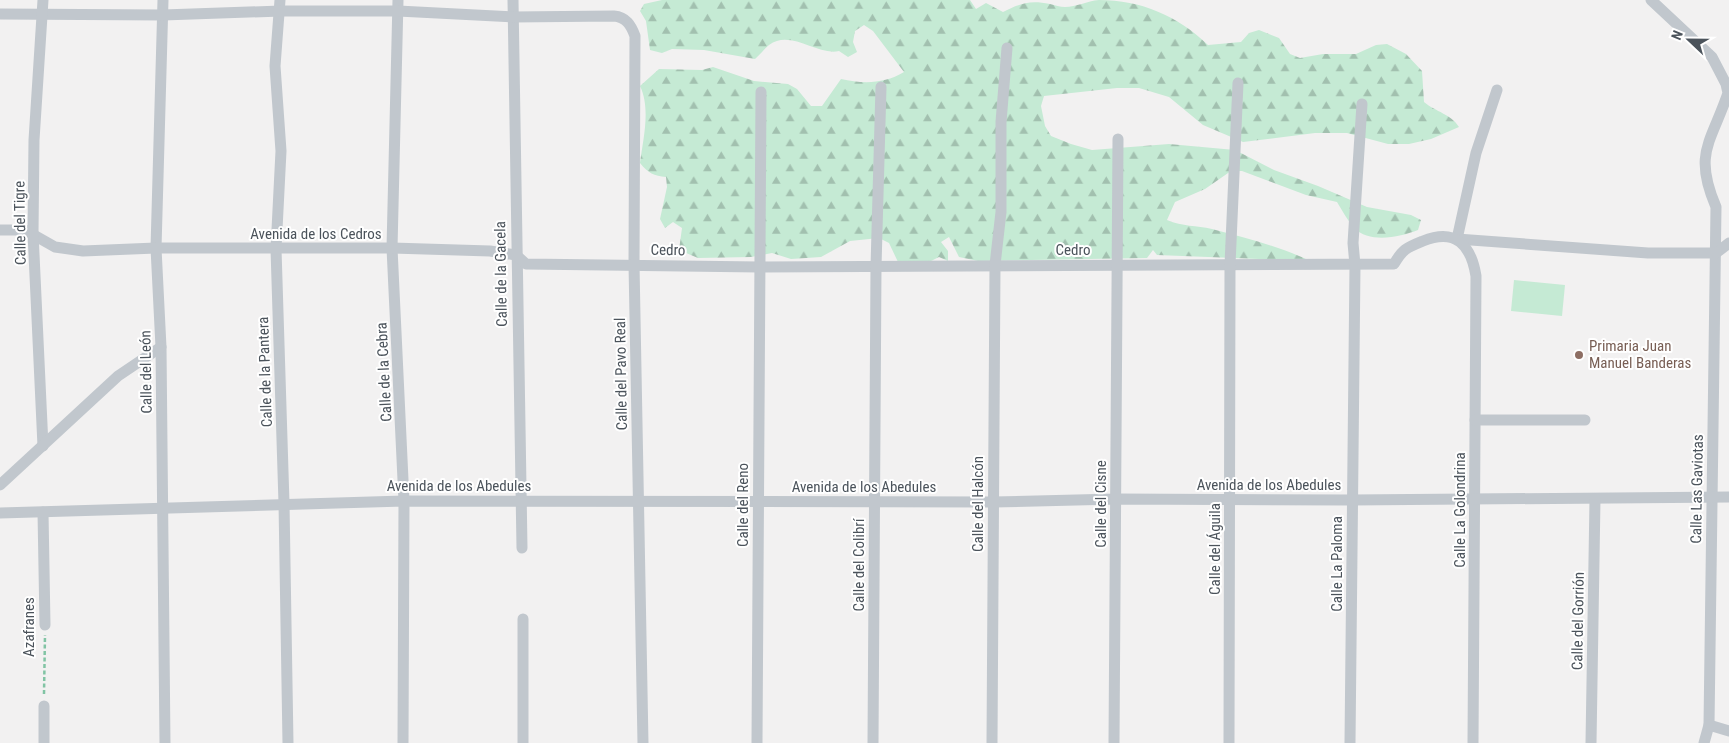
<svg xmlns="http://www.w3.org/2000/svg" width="1729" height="743" font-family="'Roboto Condensed',sans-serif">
<defs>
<pattern id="forest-firs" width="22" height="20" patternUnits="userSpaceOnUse" patternTransform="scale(1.25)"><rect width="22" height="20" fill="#c5ead4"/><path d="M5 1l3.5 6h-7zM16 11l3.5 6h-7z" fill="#a2c0af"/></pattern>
</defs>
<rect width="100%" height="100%" fill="#f2f1f1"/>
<path fill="url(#forest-firs)" d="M 662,0 L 970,0 L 976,9 L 986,3 L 1003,12 C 1021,3 1030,0 1050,4 C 1055,5 1060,7 1065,7 C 1076,7 1087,1 1099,0 C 1141,0 1178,16 1208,45 L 1241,42 L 1249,33 L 1259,30 L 1279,38 L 1290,54 L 1300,58 L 1323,54 L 1356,54 L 1376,45 L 1387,44 L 1406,54 L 1422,71 L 1424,102 C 1436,112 1451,114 1459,127 L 1431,139 L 1409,144 L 1388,144 L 1347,133 L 1315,133 L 1243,142 L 1203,125 L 1169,97 L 1139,88 L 1117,88 L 1044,96 L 1041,106 L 1045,126 L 1051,136 L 1071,144 L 1092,150 L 1169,144 L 1235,150 L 1274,170 L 1318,186 L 1367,207 L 1411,215 L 1421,220 L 1418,230 C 1400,237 1370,244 1354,228 C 1348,221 1342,210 1337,202 L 1306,195 L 1242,171 L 1231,171 L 1205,189 L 1175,202 L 1167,220 C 1183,227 1196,225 1212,229 C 1245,238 1279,246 1310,261 L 1157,255 L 1153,250 L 1147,258 L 978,261 L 959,257 L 949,237 L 941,242 L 948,251 L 948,261 L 939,257 L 929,262 L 898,262 L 889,243 L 879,238 L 850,241 L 821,257 L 791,259 L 772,253 L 751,257 L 698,258 L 679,250 L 682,228 L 673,222 L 665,228 L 660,219 L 667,187 L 666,177 C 654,176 648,173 640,163 C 643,139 651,109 640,86 L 659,69 L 702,70 L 713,67 L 754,81 L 788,84 L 797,89 L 811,106 L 822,106 L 841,79 C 863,84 884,84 904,72 L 873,31 L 864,25 L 855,31 L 853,42 L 857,52 L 848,57 L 839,51 C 817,56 791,29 769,45 C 764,49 760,55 755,59 L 704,50 L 672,49 L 662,53 L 650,50 L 646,21 L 640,11 L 644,4 Z"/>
<polygon fill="#c5ead4" points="1514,280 1565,285 1562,316 1511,311"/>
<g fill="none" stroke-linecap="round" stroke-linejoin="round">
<polyline stroke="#81c4a4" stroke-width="2.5" stroke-dasharray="4 2.5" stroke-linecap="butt" points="44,694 45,635"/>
<g stroke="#c1c7cd" stroke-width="11">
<polyline points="163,0 156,248 161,347 165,743"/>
<polyline points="280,0 275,66 281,151 276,249 284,503 288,743"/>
<polyline points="398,0 392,248 404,501 403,743"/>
<polyline points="513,0 522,548"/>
<path d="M 1651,0 L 1712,57 L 1726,84 L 1728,93 C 1711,143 1693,153 1716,207 L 1709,725 L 1704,743"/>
<path d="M 0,14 L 163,15 L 281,11 L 398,11 L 513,17 L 614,16 C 626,17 631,25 635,36 L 634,264 L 643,743"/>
<polyline points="1497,90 1476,153 1457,239 1648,253 1716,253 1729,243"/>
<path d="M 0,230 L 25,230 L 55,247 L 83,251 L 156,248 L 392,248 L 490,251 L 516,255 L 526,264 L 759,267 L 1394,264 C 1403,249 1406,248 1423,241 C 1456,228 1471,245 1476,276 L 1473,743"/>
<polyline points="1475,420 1585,420"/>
<polyline points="43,446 33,233 34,140 43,0"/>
<polyline points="0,485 118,376 161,347"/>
<polyline points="43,512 45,625"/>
<polyline points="0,513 404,501 993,502 1116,499 1352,500 1729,497"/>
<polyline points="44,706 44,743"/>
<polyline points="1709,725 1729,731"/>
<polyline points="523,743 523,619"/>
<polyline points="757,743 761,92"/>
<polyline points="873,743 876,267 881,87"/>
<polyline points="992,743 995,265 1001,212 1001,122 1007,48"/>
<polyline points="1114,743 1118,139"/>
<polyline points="1229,743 1230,265 1238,83"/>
<polyline points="1350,743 1355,265 1353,243 1362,104"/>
<polyline points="1591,743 1595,499"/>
</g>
</g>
<circle fill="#8d6e63" stroke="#fff" stroke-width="2" cx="1579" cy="355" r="5"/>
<g text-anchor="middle" stroke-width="4" stroke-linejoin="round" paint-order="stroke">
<g font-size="15" fill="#4b535b" stroke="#fff">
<text transform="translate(20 223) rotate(-91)" y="5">Calle del Tigre</text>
<text x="316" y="239">Avenida de los Cedros</text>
<text transform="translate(668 250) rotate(1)" y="5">Cedro</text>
<text x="1073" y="255">Cedro</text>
<text transform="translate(501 274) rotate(-91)" y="5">Calle de la Gacela</text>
<text transform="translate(146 372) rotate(-91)" y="5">Calle del León</text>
<text transform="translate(265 372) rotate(-92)" y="5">Calle de la Pantera</text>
<text transform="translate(384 372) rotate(-93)" y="5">Calle de la Cebra</text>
<text transform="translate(621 374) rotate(-91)" y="5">Calle del Pavo Real</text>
<text x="1269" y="490">Avenida de los Abedules</text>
<text x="459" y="491">Avenida de los Abedules</text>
<text x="864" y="492">Avenida de los Abedules</text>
<text transform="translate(1697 489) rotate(-89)" y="5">Calle Las Gaviotas</text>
<text transform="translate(978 504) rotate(-90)" y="5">Calle del Halcón</text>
<text transform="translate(1101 504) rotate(-90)" y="5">Calle del Cisne</text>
<text transform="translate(743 505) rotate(-90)" y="5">Calle del Reno</text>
<text transform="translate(1460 510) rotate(-90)" y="5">Calle La Golondrina</text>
<text transform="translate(1215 549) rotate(-90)" y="5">Calle del Águila</text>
<text transform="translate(1337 564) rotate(-90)" y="5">Calle La Paloma</text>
<text transform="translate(859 565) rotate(-90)" y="5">Calle del Colibrí</text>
<text transform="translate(1578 621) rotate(-89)" y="5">Calle del Gorrión</text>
<text transform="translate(29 627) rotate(-90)" y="5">Azafranes</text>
</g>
<g font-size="15" fill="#785e54" stroke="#fff" text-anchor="start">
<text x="1589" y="351">Primaria Juan<tspan x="1589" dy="17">Manuel Banderas</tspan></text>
</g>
</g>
<g transform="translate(1689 40) rotate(292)" stroke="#ffffff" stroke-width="4" paint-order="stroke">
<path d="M0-4L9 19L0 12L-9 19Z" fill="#4b535b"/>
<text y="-8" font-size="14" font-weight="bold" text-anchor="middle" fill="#4b535b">N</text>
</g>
</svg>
